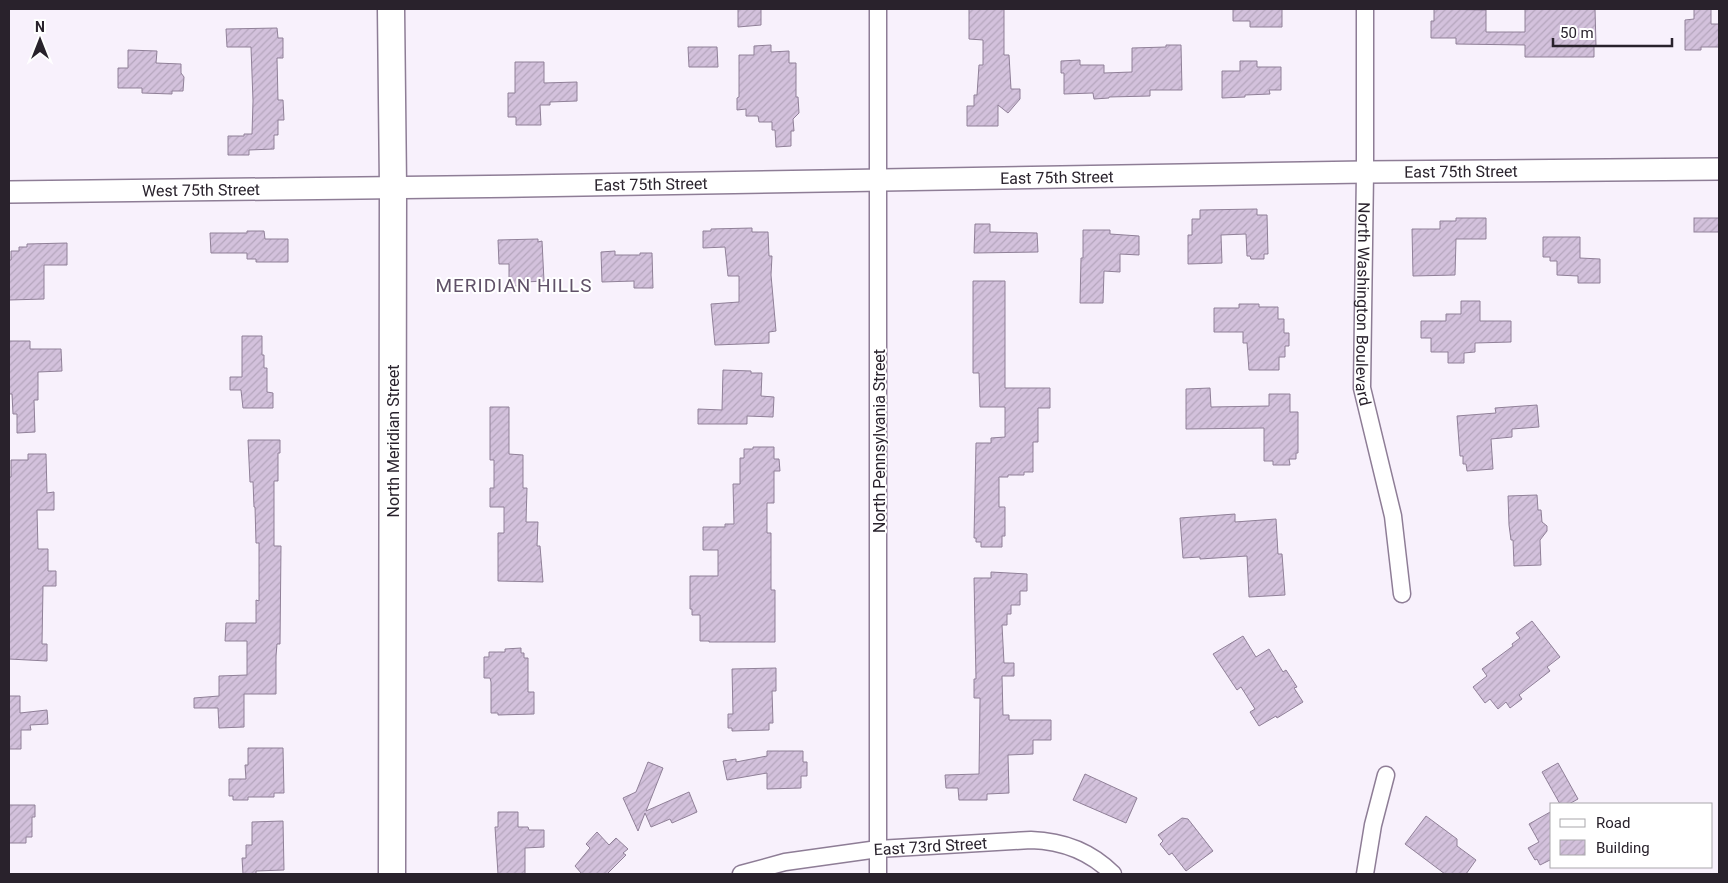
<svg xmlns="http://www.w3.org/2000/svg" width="1728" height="883" font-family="Roboto,sans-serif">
<defs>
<pattern id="building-hatch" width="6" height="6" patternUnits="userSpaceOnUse" patternTransform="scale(1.25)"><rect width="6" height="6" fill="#d3c1dc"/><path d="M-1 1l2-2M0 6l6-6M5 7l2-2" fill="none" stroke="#b5a6bd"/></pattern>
</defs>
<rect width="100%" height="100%" fill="#f8f1fc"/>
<g fill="url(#building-hatch)" stroke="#908098">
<polygon points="738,9 761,9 761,25 738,27"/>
<polygon points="969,9 1004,9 1004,55 1009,55 1011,89 1020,89 1020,99 1008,113 998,105 998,126 967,126 967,106 974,106 974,95 977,95 979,65 983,65 983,40 969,39"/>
<polygon points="1233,9 1282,9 1282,27 1250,27 1250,21 1233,21"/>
<polygon points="1434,9 1486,10 1486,32 1525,32 1525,9 1595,9 1596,46 1594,46 1594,57 1525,57 1525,45 1456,44 1456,38 1431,38 1431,21 1434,21"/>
<polygon points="1694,9 1711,9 1711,24 1719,24 1719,47 1701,47 1701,50 1685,50 1685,20 1694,19"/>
<polygon points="277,28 278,38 283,38 283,58 277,58 278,100 283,100 284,120 278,120 278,135 274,135 274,149 249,150 249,155 228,155 228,136 244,136 244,134 252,134 253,101 251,47 227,47 226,29"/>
<polygon points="771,45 771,52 789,51 789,63 796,63 796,97 798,97 799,113 793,119 794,131 791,131 791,146 776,147 775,130 772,130 772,122 759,122 758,116 746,116 746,109 737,110 737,98 739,97 739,55 754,55 754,46"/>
<polygon points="1166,45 1181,45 1182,90 1150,90 1150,96 1109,97 1109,98 1094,99 1093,93 1064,94 1064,73 1061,73 1061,61 1080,60 1080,65 1104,65 1104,73 1132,72 1132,48 1166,47"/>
<polygon points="688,47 717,47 718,67 689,67"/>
<polygon points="128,50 157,51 156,63 181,64 181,73 184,77 183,91 172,91 172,94 142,93 142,88 118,88 118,68 128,68"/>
<polygon points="1240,61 1257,61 1257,67 1281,67 1281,90 1269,90 1270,94 1245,95 1245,97 1222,98 1222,71 1240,71"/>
<polygon points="515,62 544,62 544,83 577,82 577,101 550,102 550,105 540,105 541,125 516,125 516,117 508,117 508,93 515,93"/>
<polygon points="1257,209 1257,215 1267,215 1268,254 1264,254 1264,259 1251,259 1250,256 1247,256 1246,234 1221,235 1222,263 1188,264 1188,235 1192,235 1192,219 1200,219 1200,210"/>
<polygon points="1456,218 1486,218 1486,239 1456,239 1455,275 1413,276 1412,229 1440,229 1440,221 1456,221"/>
<rect x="1694" y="218" width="25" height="14"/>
<polygon points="975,224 990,224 990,232 1037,233 1038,252 974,253"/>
<polygon points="752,228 752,232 768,232 769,256 772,256 771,275 776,331 769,332 769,343 715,345 711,304 739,302 739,276 728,276 725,247 703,248 703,231 711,231 711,229"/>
<polygon points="1083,230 1110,230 1110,234 1139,236 1139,255 1120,254 1120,272 1104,271 1103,303 1080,303 1081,258 1083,258"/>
<polygon points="247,231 264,231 265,239 288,239 288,262 256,262 256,259 247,259 247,253 211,253 210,233 247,233"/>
<polygon points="1543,237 1580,237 1580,258 1600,259 1600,283 1578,283 1578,276 1557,275 1557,261 1550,261 1550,257 1543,257"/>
<polygon points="538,239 538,242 542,241 544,281 525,282 525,286 509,286 509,264 499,264 498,240"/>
<polygon points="67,243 67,265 44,265 44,299 9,300 9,260 11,260 11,251 19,251 19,247 27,247 27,244"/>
<polygon points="615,251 615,255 640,255 640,253 652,253 653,288 634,288 634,281 602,282 601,252"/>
<polygon points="973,281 1005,281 1005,388 1050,388 1050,408 1038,408 1038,442 1033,442 1033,472 1024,472 1024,475 1008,475 1008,477 999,477 999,507 1005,507 1005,536 1002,536 1002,547 981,547 981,542 976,542 976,538 974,538 976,443 991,443 991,438 1005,437 1005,407 980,407 979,373 973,373"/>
<polygon points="1461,301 1480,301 1480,321 1511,321 1511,342 1475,343 1475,352 1464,353 1464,363 1448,363 1448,352 1431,352 1431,338 1421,338 1421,321 1446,321 1446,314 1461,314"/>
<polygon points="1239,304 1259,304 1259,307 1278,307 1278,319 1284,319 1284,333 1289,333 1289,346 1285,346 1285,357 1279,357 1279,370 1249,370 1247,343 1243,343 1243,332 1214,332 1214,308 1239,308"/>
<polygon points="242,336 262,336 262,355 264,355 264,368 267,368 267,392 273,393 273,408 243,408 241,390 230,390 230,377 242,377"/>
<polygon points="9,341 30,341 30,349 61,349 62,371 38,372 38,400 34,400 35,432 17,433 17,414 13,414 12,394 9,394"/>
<polygon points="723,370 751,371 751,373 762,373 761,396 774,397 773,417 747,416 747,424 698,424 698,409 722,410"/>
<polygon points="1210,388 1211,407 1269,406 1269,394 1290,394 1290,412 1298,412 1298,453 1296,453 1296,459 1289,459 1290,465 1273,465 1273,461 1264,461 1264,428 1186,429 1186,389"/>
<polygon points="1537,405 1539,427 1512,429 1512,437 1491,439 1493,469 1467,471 1466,464 1463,464 1463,456 1460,456 1457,416 1496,413 1495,408"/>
<polygon points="490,407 509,407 509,454 523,455 523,488 527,488 526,522 538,522 537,546 540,546 543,582 498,581 498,533 504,533 504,507 490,507 490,488 494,488 494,460 490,460"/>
<polygon points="248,440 280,440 280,453 278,453 278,481 274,481 274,546 281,546 280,644 277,644 276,656 276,694 244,694 244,727 219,728 218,708 194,708 194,698 219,696 219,676 247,675 247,641 225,641 226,623 256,623 256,600 259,601 259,543 256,543 255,507 254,507 253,482 250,482"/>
<polygon points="753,447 774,447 774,459 779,459 780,471 774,471 774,503 767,503 767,533 771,533 771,590 775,590 775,642 709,642 709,641 700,641 700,615 692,615 692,609 690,609 690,576 718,576 718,550 703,550 703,527 725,527 725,524 734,524 733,484 740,484 740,458 744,458 744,449 753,449"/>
<polygon points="28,454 46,454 47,493 54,492 54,510 37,510 38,549 48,549 48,571 56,571 56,586 43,586 42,644 47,644 47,661 9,659 9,477 11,477 11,460 28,460"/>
<polygon points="1537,495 1538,510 1541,510 1542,522 1547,526 1547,531 1540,540 1541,565 1514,566 1513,540 1511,540 1509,525 1508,496"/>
<polygon points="1235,514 1235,522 1276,519 1278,554 1282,554 1285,595 1249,597 1247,556 1200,559 1200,557 1183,558 1180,518"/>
<polygon points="991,572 1027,574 1027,591 1020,591 1020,605 1011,605 1011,614 1007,614 1007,625 1002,625 1004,663 1014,663 1014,676 1002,676 1003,715 1009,715 1009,720 1051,720 1051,740 1033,740 1033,754 1008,755 1009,793 987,794 987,800 959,800 958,788 946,788 945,775 979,774 980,698 974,698 974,679 976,679 974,578 991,578"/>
<polygon points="1532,621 1560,657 1547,667 1550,671 1519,695 1522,699 1510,708 1506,702 1498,709 1490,699 1485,703 1473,687 1487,676 1482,669 1513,646 1512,644 1520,638 1516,633"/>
<polygon points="1243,636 1256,657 1269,649 1283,672 1286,670 1297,687 1294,688 1303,702 1277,718 1276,716 1259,726 1250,712 1255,709 1241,687 1237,690 1213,654"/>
<polygon points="521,648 521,653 524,653 524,658 528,658 528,692 534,692 534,714 498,715 498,713 491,713 491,682 490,678 484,678 484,657 489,657 489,652 505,652 505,649"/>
<polygon points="776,668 776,691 772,691 773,723 769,723 769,730 732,731 732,728 728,728 728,714 733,714 732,669"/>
<polygon points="9,696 20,696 20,713 47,710 48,724 30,725 31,730 21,730 21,749 9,749"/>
<polygon points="248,748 283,748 284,793 274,793 274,797 248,797 248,800 233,800 233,796 229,796 229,779 246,779 245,765 248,765"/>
<polygon points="767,751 803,751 803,762 807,762 807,776 801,776 801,788 767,789 767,773 727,780 723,761 736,759 736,762 767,756"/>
<polygon points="648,762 663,768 646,811 689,792 697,812 672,823 670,819 651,827 645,813 638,831 623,798 636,792"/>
<polygon points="1558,763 1578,799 1569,804 1560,804 1542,772"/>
<polygon points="1085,774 1137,798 1126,823 1073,800"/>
<polygon points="9,805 35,805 35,817 32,817 32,837 26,837 26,843 9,843"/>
<polygon points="1552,811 1552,864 1550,860 1540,865 1537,859 1535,860 1528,848 1539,842 1529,824"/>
<polygon points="498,812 518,812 518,827 528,827 529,830 544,830 544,847 525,848 525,874 498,874 495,827 498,827"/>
<polygon points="1426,816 1457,839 1457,846 1476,860 1466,874 1445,874 1405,844"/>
<polygon points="1182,818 1188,819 1213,851 1186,871 1172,853 1169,855 1160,844 1163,841 1158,835"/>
<polygon points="283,821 284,870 256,871 256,874 243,874 242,858 246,858 246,845 252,845 252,822"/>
<polygon points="597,832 609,845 616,838 628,849 623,853 626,855 607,874 582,874 575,866 590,848 586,844"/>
</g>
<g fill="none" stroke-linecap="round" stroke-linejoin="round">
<defs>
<g id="minor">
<polyline points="878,9 878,874"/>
<path id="s1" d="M 1365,9 L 1365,172 L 1362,388 L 1393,516 L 1402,594"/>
<path id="s2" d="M 741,874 L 785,862 L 878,849 L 1031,840 C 1063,841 1091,852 1113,874"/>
<polyline points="1365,874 1373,825 1386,775"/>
</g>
<g id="tertiary">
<path id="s3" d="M 9,192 L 523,186 L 1365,172 L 1719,169"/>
</g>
<polyline id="primary" points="391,9 393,187 392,874"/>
</defs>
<use href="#minor" stroke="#8e7d96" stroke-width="19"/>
<use href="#tertiary" stroke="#8e7d96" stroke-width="24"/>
<use href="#primary" stroke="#8e7d96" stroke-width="29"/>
<use href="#minor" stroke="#fff" stroke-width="16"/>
<use href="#tertiary" stroke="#fff" stroke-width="21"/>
<use href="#primary" stroke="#fff" stroke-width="26"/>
</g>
<g text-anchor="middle" stroke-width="4" stroke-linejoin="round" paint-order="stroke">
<g font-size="16" fill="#29222c" stroke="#fff">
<text dy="6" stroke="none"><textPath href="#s3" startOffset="1452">East 75th Street</textPath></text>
<text dy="6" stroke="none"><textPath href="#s3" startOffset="1048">East 75th Street</textPath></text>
<text dy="6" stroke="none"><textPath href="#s3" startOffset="642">East 75th Street</textPath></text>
<text dy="6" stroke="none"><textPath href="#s3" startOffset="192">West 75th Street</textPath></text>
<text dy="6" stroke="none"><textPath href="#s1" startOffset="295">North Washington Boulevard</textPath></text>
<text transform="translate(393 441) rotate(-90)" y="6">North Meridian Street</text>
<text transform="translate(879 441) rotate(-90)" y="6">North Pennsylvania Street</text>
<text dy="6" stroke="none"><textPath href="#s2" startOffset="192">East 73rd Street</textPath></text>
</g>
<g font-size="19" letter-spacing="1" fill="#605168" stroke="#fff">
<text x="514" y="292">MERIDIAN HILLS</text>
</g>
</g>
<rect width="1728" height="883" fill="none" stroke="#29222c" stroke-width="20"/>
<rect x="1550" y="803" width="162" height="65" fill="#ffffff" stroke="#a9a7ab"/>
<rect x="1560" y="819" width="25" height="8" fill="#ffffff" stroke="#a9a7ab"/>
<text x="1596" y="828" font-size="15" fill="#29222c">Road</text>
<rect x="1560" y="840" width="25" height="15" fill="url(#building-hatch)" stroke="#a9a7ab"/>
<text x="1596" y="853" font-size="15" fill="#29222c">Building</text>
<g transform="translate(40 40)" stroke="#ffffff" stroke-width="4" paint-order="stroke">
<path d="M0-4L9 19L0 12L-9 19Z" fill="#29222c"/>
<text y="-8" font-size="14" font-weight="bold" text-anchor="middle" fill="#29222c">N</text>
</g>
<path d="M1553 38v8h119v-8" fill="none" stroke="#29222c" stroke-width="2.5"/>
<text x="1560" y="38" font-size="15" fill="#29222c" stroke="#ffffff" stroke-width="4" paint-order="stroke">50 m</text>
</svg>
